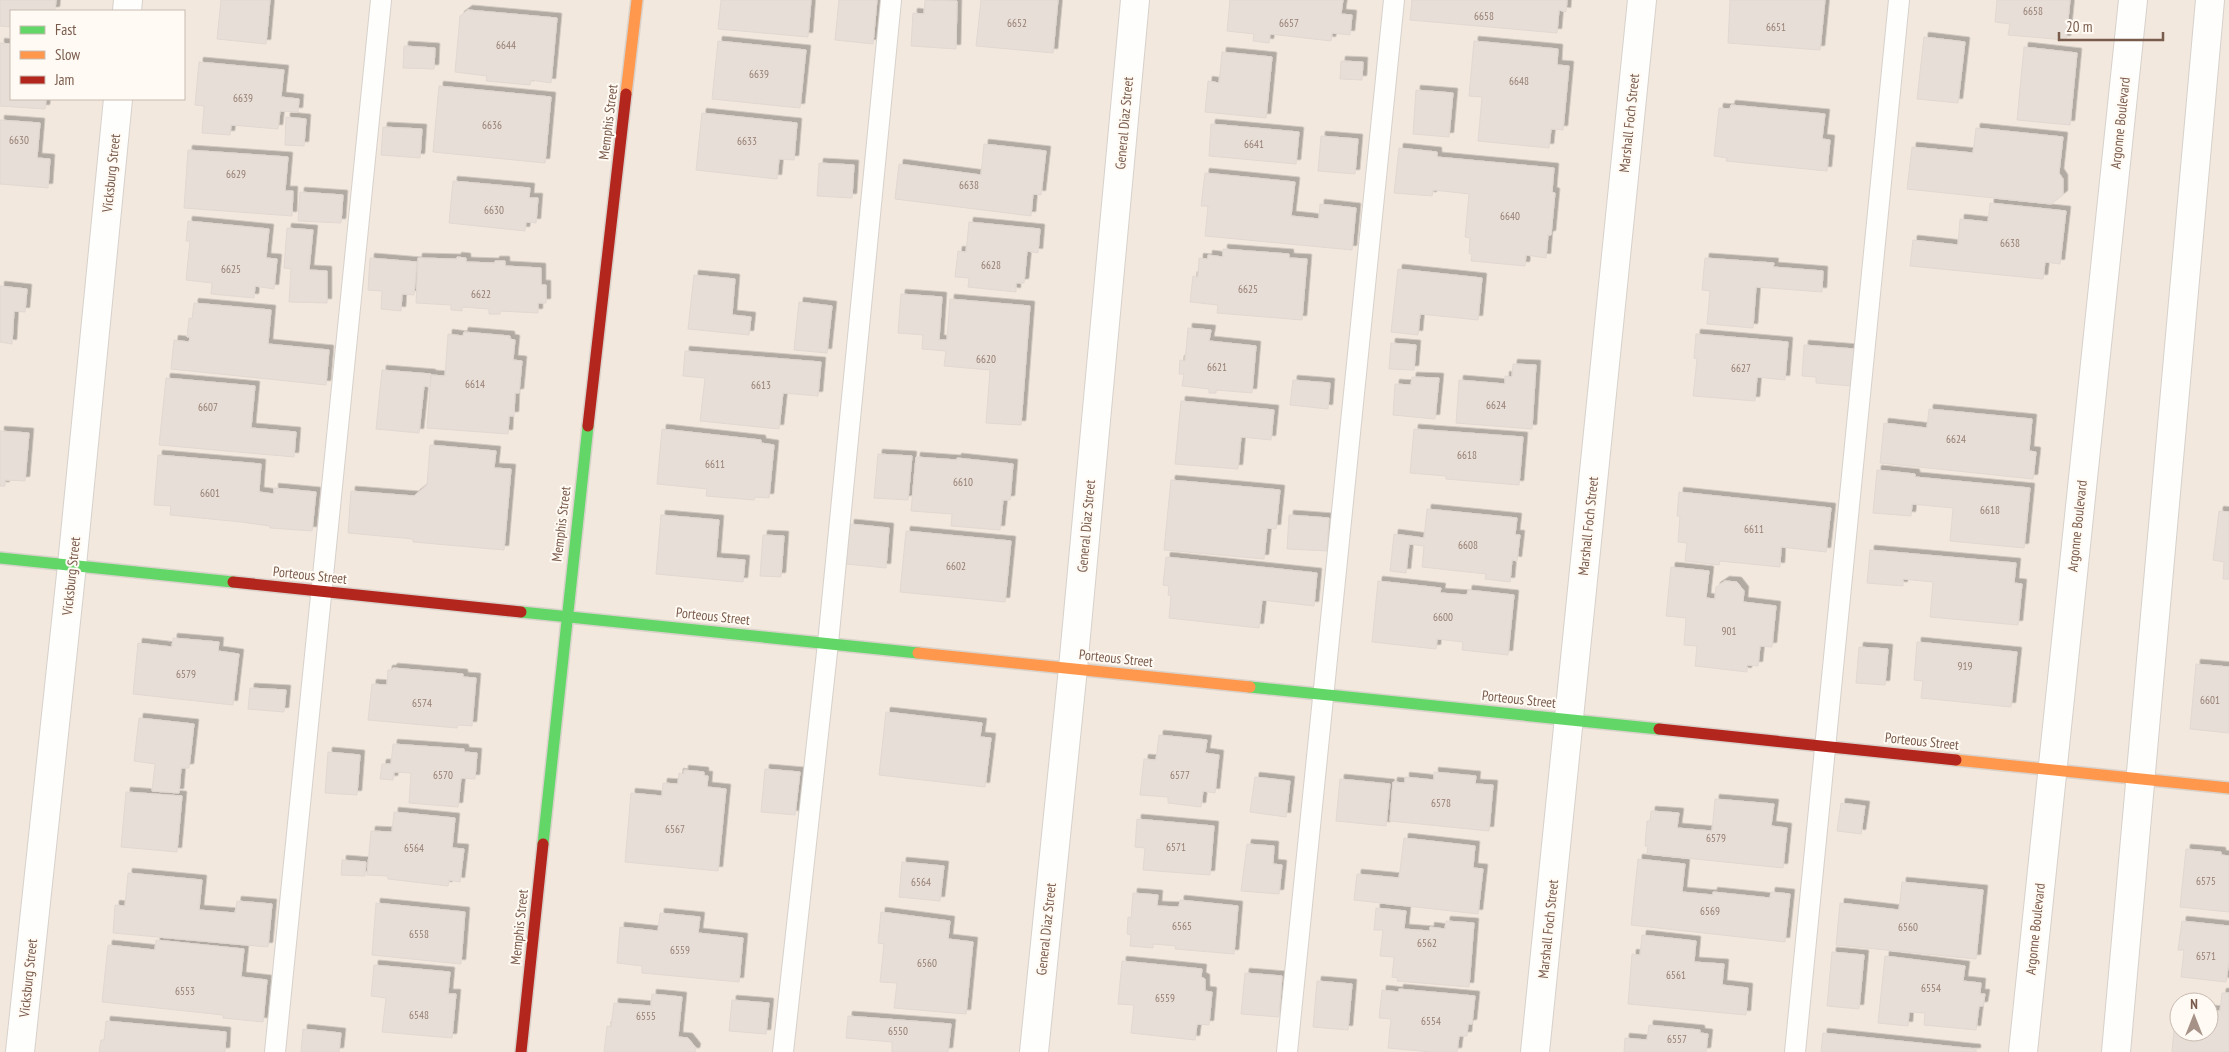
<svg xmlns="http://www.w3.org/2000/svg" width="2229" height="1052" font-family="'PT Sans Narrow',sans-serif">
<defs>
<filter id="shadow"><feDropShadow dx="4.5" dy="-4.5" stdDeviation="0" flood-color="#0004"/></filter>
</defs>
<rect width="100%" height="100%" fill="#f9f5f0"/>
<path fill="#f2e8de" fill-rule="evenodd" d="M 0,0 L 2229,0 L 2229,1052 L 0,1052 ZM 11,11 L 184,11 L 184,99 L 11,99 ZM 2179,1002 L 2209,1002 L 2209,1032 L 2179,1032 Z"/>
<g fill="#e6ded7" stroke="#e2d8d2" filter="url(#shadow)">
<polygon points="0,0 56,0 55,11 11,11 11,27 0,26"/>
<polygon points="221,0 270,0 266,44 217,39"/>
<polygon points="721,0 811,0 808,37 718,29"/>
<polygon points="839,0 877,0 873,44 835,40"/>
<polygon points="925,0 957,1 956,49 911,46 913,13 924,14"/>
<polygon points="981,0 1058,0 1053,53 976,46"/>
<polygon points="1230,0 1343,0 1341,14 1352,15 1350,35 1332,33 1331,41 1270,34 1269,43 1253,41 1254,34 1227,31"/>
<polygon points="1412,0 1567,0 1566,12 1559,10 1557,33 1410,20"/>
<polygon points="1730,0 1825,0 1820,50 1728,43"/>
<polygon points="1997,0 2070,0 2066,40 2008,35 2010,24 1995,22"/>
<polygon points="468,10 557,18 551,83 531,80 530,85 486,81 487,76 455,72 460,16"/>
<polygon points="1924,37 1965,42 1958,103 1917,99"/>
<polygon points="718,41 806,50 800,108 712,99"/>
<polygon points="1474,41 1558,49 1557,65 1569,66 1563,130 1551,129 1549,148 1478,141 1482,97 1469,96"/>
<polygon points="0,43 11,44 11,99 46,99 45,109 0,106"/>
<polygon points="404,46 435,48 434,69 403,68"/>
<polygon points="2024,47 2077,53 2070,125 2017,120"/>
<polygon points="1222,52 1272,57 1266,118 1205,112 1208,81 1219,83"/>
<polygon points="1341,61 1363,62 1362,80 1340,79"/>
<polygon points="199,62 284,70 281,97 299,99 298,112 280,111 278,129 231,125 230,135 202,133 204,106 195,105"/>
<polygon points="439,86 551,97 545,163 433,152"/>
<polygon points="1416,90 1453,93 1449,137 1413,134"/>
<polygon points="1731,105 1825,114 1822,139 1830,140 1827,171 1726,161 1727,158 1714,156 1719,108 1730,109"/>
<polygon points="702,113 797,123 794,160 779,159 777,179 696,170"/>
<polygon points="286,117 306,119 304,146 285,145"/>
<polygon points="0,120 40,123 37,158 50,159 48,188 0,184"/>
<polygon points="1211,124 1299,132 1296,164 1209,156"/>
<polygon points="383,127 422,129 420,158 381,155"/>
<polygon points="1976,128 2063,137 2059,173 2063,179 2063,195 2051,204 1907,189 1912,147 1973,153"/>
<polygon points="1321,136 1358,139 1355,174 1318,171"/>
<polygon points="984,144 1046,151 1041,195 1033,194 1031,216 895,199 899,164 981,175"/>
<polygon points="1399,148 1437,152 1437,157 1554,168 1552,192 1555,193 1551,235 1548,235 1546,258 1526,255 1525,266 1471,261 1472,255 1469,253 1470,238 1465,237 1469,194 1433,190 1432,196 1394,193"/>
<polygon points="188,150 288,157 285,191 293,191 292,216 184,208"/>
<polygon points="819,163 854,165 852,198 817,196"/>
<polygon points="1205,173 1295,182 1291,216 1319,219 1320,204 1356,208 1352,250 1205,236 1208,206 1201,206"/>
<polygon points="453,181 530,188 529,198 538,198 536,223 526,222 525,231 449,223"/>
<polygon points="300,192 343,195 341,223 298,221"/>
<polygon points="1990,203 2066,211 2060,264 2045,262 2043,279 1910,266 1913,240 1958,245 1960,219 1988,222"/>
<polygon points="188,221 269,229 266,258 277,259 274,289 255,286 254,298 211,294 212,283 186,280 190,241 186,241"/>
<polygon points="969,222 1040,229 1038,253 1027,251 1024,283 1016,283 1016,292 968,287 969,278 955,277 958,251 966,252"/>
<polygon points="287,228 313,230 309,270 327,271 327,303 289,302 291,269 284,268"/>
<polygon points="1223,249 1289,254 1289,258 1307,259 1302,320 1217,313 1218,305 1190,302 1193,276 1198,277 1199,258 1208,259 1208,255 1223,257"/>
<polygon points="457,257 466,258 466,262 495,263 495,261 505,261 505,266 541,268 541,285 546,285 546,303 538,303 538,313 500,311 500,314 489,314 489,309 462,307 462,311 451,310 451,305 416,303 418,258 457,259"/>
<polygon points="370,258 417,262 414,295 402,294 401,311 381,309 382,291 368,290"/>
<polygon points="1705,258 1774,263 1773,267 1823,271 1822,292 1756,287 1753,328 1707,324 1710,291 1702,290"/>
<polygon points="1398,269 1482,278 1478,320 1420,314 1418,335 1391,332"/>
<polygon points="694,275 735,279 732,315 751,317 749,335 688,329"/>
<polygon points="0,286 27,289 25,312 14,311 12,344 0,342"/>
<polygon points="901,294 942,297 939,340 947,340 950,299 1030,306 1021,425 986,423 990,370 944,366 946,351 922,349 923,335 898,333"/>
<polygon points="799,302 832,306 827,353 794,350"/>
<polygon points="194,303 271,310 268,344 329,350 326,385 171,369 174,340 189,342 190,337 187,337 189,318 192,319"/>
<polygon points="1188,328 1211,330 1209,341 1256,346 1252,393 1216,390 1216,393 1209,393 1209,389 1182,386 1184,374 1179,374 1180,360 1185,361"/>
<polygon points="464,332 510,336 510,339 515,340 513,360 522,361 519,393 515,393 514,416 509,416 508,434 427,428 431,375 445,376 448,334 463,336"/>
<polygon points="1696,334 1788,342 1785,380 1757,377 1755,401 1693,396 1697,359 1694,358"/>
<polygon points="1391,343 1416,345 1414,370 1389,369"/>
<polygon points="1804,345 1855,349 1852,386 1816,383 1816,377 1802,376"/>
<polygon points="685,351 821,362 818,396 783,393 779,429 700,421 705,378 683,376"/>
<polygon points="1513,364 1536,365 1532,429 1456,423 1459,380 1505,384 1505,376 1512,377"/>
<polygon points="382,370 431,374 430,387 424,386 419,433 376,429"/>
<polygon points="1412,377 1439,378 1435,419 1393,415 1395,384 1411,385"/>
<polygon points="166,378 255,386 251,428 296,432 294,457 159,445"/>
<polygon points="1293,380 1330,383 1328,409 1290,405"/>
<polygon points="1181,401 1274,410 1271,440 1241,437 1238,469 1175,464"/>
<polygon points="1929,409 2032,419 2029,451 2036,452 2033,479 1880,463 1884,423 1927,428"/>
<polygon points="662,429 761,440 761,443 774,445 769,498 755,497 754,500 706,496 707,489 657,484"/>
<polygon points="1414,429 1523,437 1519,485 1446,479 1446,476 1410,473"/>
<polygon points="0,431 29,433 25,481 5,480 5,486 0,486"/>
<polygon points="430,445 496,451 494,468 511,469 504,550 413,542 413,539 348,533 351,491 414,496 427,485"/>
<polygon points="878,454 912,456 908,500 874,498"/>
<polygon points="158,455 261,464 259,492 274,494 274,488 316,492 312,531 270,528 270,526 241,522 170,515 171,506 154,505"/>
<polygon points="916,457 957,460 957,458 1013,464 1010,500 1003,500 1000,530 951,526 952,514 911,511"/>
<polygon points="1877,470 1915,474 1915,477 2030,488 2024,548 1950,541 1953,508 1912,504 1911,516 1873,513"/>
<polygon points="1171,480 1280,490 1276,529 1267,528 1264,559 1164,550"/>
<polygon points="1679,492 1831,508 1826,552 1781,547 1780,567 1720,561 1719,565 1685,561 1687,543 1678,542 1680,516 1677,516"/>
<polygon points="1427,509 1517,518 1515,535 1520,535 1517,561 1512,560 1510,582 1485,579 1486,574 1422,567 1424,546 1409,544 1406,573 1390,571 1394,534 1424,538"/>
<polygon points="2219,511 2229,512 2229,579 2223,579 2224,562 2213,560"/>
<polygon points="661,515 719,520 716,558 745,560 743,582 656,574"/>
<polygon points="1289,515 1329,518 1327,551 1287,549"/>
<polygon points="850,524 889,528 886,568 846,564"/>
<polygon points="906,531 1011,541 1005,602 900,592"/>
<polygon points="763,535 784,536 781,577 760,576"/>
<polygon points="1870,550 2016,563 2014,583 2022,584 2018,625 1930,617 1933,582 1903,579 1903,586 1867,583"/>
<polygon points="1166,557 1317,573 1314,606 1262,600 1259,628 1169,618 1171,596 1168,595 1169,586 1163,585"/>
<polygon points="1671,567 1709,571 1706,598 1715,599 1716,587 1725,581 1737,582 1744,591 1743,602 1776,606 1772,647 1760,646 1758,666 1747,665 1747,672 1695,666 1697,646 1684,645 1686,618 1666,616"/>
<polygon points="1378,581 1441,588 1440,593 1467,595 1468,590 1514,595 1508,655 1462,650 1463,642 1437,639 1436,649 1372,642"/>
<polygon points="173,638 219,642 218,651 239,654 233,705 133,694 138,643 172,647"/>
<polygon points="1917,642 2017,652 2011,707 1921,698 1923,681 1914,680"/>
<polygon points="1859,647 1888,649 1885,685 1856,683"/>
<polygon points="2196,664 2229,667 2229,733 2190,729"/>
<polygon points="393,668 463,674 463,677 476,678 472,726 458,725 457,728 368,720 372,684 387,685 388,670 392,670"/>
<polygon points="250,688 286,690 284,712 248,709"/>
<polygon points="886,712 982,723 980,737 991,738 985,787 879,775"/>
<polygon points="139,718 194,724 189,768 181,768 179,793 152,791 155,764 134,761"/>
<polygon points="1159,735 1207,740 1205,753 1219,755 1215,793 1203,791 1201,807 1168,803 1168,797 1140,795 1144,759 1156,760"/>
<polygon points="393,744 464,749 464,752 477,753 475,779 461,778 458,807 409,803 411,773 394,772 393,780 380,779 382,764 391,764"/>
<polygon points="328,752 360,755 357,795 325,793"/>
<polygon points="765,769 800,772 795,815 761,812"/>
<polygon points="684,770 704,772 704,776 708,776 707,787 726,789 718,871 625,862 631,793 662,796 663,783 678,784 679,773 684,774"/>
<polygon points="1434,772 1476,776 1475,784 1493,785 1489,831 1390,821 1393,782 1405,783 1405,777 1434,780"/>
<polygon points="1255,777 1290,781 1286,817 1250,812"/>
<polygon points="1340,779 1390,784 1386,826 1336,821"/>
<polygon points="126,792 182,796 177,852 121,847"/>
<polygon points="1715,799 1774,804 1771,826 1787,828 1783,868 1647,854 1648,846 1645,846 1647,821 1650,821 1651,811 1679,813 1677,828 1712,831"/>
<polygon points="1841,803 1865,806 1861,834 1837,831"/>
<polygon points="394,812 455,818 452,848 464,849 460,882 449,880 448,886 388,879 388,876 367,875 371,831 392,832"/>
<polygon points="1137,819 1214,826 1210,875 1143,870 1145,848 1135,847"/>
<polygon points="1404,838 1475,846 1473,868 1483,869 1478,914 1354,900 1357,874 1399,878"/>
<polygon points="1247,844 1274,846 1273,864 1282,865 1279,894 1241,891"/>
<polygon points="2186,849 2221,852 2221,855 2229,856 2229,912 2180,907"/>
<polygon points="1638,859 1685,864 1682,892 1713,895 1713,892 1770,898 1771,892 1790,894 1785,942 1631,925"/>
<polygon points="342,860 366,862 365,876 341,875"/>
<polygon points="902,862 944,866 940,901 899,897"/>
<polygon points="128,873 202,880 199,910 235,913 237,901 272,904 268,947 113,933 115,905 125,906"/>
<polygon points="1902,882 1983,890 1976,959 1836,945 1840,903 1899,910"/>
<polygon points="1133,893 1158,895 1157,906 1179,907 1180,900 1238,906 1234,954 1175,949 1176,946 1153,944 1153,948 1130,946 1131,935 1127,934 1128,917 1131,918"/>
<polygon points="376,903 465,912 461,964 372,955"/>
<polygon points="1376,908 1406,911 1404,929 1430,931 1430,927 1445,929 1446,921 1474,923 1469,987 1397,981 1398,978 1392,977 1394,957 1380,956 1383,930 1374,930"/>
<polygon points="881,912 950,921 948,939 973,942 966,1014 894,1008 897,983 880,982 884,944 878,943"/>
<polygon points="660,913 700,917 698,933 743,938 739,982 642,973 642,966 617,963 620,927 658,931"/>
<polygon points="2182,921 2229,926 2229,961 2226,982 2181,977 2184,950 2178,950"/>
<polygon points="1642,935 1696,941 1694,962 1724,964 1722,985 1748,988 1746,1015 1628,1004 1632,954 1640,955"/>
<polygon points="156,940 244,949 241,977 267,980 263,1022 223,1018 223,1015 102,1002 108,945 155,950"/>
<polygon points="1832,952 1864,955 1859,1009 1827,1006"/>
<polygon points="1885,956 1965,966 1963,981 1981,983 1980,994 1985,994 1983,1006 1979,1006 1976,1030 1924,1025 1925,1013 1909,1012 1908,1026 1878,1023"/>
<polygon points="1122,961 1202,969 1201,977 1205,979 1205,991 1212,992 1209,1025 1197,1024 1195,1040 1131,1033 1134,1005 1118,1004"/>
<polygon points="374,965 450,972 448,994 456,994 452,1038 382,1032 386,998 371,996"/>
<polygon points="1245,973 1282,976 1279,1017 1241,1014"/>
<polygon points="1317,981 1352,984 1348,1030 1313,1027"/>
<polygon points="1399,989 1475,996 1472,1024 1468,1024 1467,1036 1459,1036 1457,1052 1432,1052 1388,1048 1391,1019 1379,1018 1382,990 1399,992"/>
<polygon points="2222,993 2229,993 2229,1052 2172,1052 2176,1007 2179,1007 2179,1032 2209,1032 2209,1010 2220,1011"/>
<polygon points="652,994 682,997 678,1037 688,1038 696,1048 695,1052 604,1052 607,1026 611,1027 614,1003 651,1006"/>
<polygon points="732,1000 769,1003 766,1034 729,1031"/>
<polygon points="848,1016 951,1024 948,1052 892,1052 892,1042 846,1038"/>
<polygon points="106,1021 226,1032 225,1052 99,1052 101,1040 104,1040"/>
<polygon points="1649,1025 1700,1030 1700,1033 1708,1034 1706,1052 1624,1052 1625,1038 1647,1040"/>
<polygon points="303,1029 341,1033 339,1052 301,1052"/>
<polygon points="1823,1033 1976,1049 1976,1052 1821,1052"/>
</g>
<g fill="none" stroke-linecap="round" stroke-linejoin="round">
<defs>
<g id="lane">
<polyline points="275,1052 381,0"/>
<polyline points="783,1052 828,643 891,0"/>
<polyline points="1287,1052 1394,0"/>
<polyline points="1795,1052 1899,0"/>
</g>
<g id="street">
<polyline points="127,11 128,0"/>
<polyline points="20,1052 72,565 118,99"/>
<polyline points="1034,1052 1073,668 1135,0"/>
<polyline points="1535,1052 1642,0"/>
<polyline points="2023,1052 2133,0"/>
<polyline points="2116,1052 2210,0"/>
</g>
<g id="fast">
<polyline points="0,558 233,582"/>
<polyline points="521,612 918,653"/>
<polyline points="1250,687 1659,729"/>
<polyline points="543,844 588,426"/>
</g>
<g id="slow">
<polyline points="626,94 637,0"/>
<polyline points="918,653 1250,687"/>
<polyline points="1956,760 2229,788"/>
</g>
<g id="jam">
<polyline points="588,426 626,94"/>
<polyline points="233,582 521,612"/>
<polyline points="1659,729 1956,760"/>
<polyline points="521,1052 543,844"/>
</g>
</defs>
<use href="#lane" stroke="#d7d1cb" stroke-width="22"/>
<use href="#street" stroke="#d7d1cb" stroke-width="30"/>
<use href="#fast" stroke="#d9d2cb" stroke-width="14"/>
<use href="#slow" stroke="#d9d2cb" stroke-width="14"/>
<use href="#jam" stroke="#d9d2cb" stroke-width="14"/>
<use href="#lane" stroke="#fefefd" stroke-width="20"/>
<use href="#street" stroke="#fefefd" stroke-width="28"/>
<use href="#fast" stroke="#63d668" stroke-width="11"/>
<use href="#slow" stroke="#ff974d" stroke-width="11"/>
<use href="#jam" stroke="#b3261e" stroke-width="11"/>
</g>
<g text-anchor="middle" stroke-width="4" stroke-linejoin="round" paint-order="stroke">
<g font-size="11" fill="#977e72">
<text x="2033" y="15">6658</text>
<text x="1484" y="20">6658</text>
<text x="1017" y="27">6652</text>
<text x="1289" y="27">6657</text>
<text x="1776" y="31">6651</text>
<text x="506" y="49">6644</text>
<text x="759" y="78">6639</text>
<text x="1519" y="85">6648</text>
<text x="243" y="102">6639</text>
<text x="492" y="129">6636</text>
<text x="19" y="144">6630</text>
<text x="747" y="145">6633</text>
<text x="1254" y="148">6641</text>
<text x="236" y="178">6629</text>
<text x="969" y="189">6638</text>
<text x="494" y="214">6630</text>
<text x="1510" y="220">6640</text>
<text x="2010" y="247">6638</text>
<text x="991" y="269">6628</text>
<text x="231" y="273">6625</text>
<text x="1248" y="293">6625</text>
<text x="481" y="298">6622</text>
<text x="986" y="363">6620</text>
<text x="1217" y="371">6621</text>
<text x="1741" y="372">6627</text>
<text x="475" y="388">6614</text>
<text x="761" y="389">6613</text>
<text x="1496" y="409">6624</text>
<text x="208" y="411">6607</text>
<text x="1956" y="443">6624</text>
<text x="1467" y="459">6618</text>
<text x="715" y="468">6611</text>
<text x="963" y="486">6610</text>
<text x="210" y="497">6601</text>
<text x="1990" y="514">6618</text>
<text x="1754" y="533">6611</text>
<text x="1468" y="549">6608</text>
<text x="956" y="570">6602</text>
<text x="1443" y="621">6600</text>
<text x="1729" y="635">901</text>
<text x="1965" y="670">919</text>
<text x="186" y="678">6579</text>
<text x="2210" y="704">6601</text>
<text x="422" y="707">6574</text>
<text x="443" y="779">6570</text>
<text x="1180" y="779">6577</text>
<text x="1441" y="807">6578</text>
<text x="675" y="833">6567</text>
<text x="1716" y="842">6579</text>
<text x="1176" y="851">6571</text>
<text x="414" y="852">6564</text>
<text x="2206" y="885">6575</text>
<text x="921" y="886">6564</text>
<text x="1710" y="915">6569</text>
<text x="1182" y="930">6565</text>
<text x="1908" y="931">6560</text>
<text x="419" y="938">6558</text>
<text x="1427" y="947">6562</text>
<text x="680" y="954">6559</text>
<text x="2206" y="960">6571</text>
<text x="927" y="967">6560</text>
<text x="1676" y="979">6561</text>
<text x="1931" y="992">6554</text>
<text x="185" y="995">6553</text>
<text x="1165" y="1002">6559</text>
<text x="419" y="1019">6548</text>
<text x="646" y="1020">6555</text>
<text x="1431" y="1025">6554</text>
<text x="898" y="1035">6550</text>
<text x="1677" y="1043">6557</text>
</g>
<g font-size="14" fill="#7a5c4d" stroke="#fffaf3">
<text transform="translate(608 122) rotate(-83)" y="5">Memphis Street</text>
<text transform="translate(1124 123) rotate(-85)" y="5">General Diaz Street</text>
<text transform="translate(1629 123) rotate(-84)" y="5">Marshall Foch Street</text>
<text transform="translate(2120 123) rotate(-84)" y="5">Argonne Boulevard</text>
<text transform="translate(111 173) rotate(-84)" y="5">Vicksburg Street</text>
<text transform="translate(561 524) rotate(-83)" y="5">Memphis Street</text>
<text transform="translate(1086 526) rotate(-85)" y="5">General Diaz Street</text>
<text transform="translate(1588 526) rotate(-84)" y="5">Marshall Foch Street</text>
<text transform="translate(2077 526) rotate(-84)" y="5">Argonne Boulevard</text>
<text transform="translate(310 575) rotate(6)" y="5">Porteous Street</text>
<text transform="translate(71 576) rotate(-84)" y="5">Vicksburg Street</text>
<text transform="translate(713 616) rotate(6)" y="5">Porteous Street</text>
<text transform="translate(1116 658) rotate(6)" y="5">Porteous Street</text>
<text transform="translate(1519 699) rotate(6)" y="5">Porteous Street</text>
<text transform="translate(1922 741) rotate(6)" y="5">Porteous Street</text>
<text transform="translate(519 927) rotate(-84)" y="5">Memphis Street</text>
<text transform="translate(1046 929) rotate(-84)" y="5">General Diaz Street</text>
<text transform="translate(1548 929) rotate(-84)" y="5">Marshall Foch Street</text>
<text transform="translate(2035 929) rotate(-84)" y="5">Argonne Boulevard</text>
<text transform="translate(28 978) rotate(-84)" y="5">Vicksburg Street</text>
</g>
</g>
<rect x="10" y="10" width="175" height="90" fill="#fffaf3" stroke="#cabbb1"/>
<rect x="20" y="26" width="25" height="8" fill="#63d668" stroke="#cabbb1"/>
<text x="55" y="35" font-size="15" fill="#7a5c4d">Fast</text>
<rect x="20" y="51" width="25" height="8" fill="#ff974d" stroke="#cabbb1"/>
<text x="55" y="60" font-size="15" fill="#7a5c4d">Slow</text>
<rect x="20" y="76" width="25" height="8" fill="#b3261e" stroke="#cabbb1"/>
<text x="55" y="85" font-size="15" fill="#7a5c4d">Jam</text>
<g transform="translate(2194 1017)"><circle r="24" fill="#fffaf3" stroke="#cabbb1"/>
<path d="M0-4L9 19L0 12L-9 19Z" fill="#a69286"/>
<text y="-8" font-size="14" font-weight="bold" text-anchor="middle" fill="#7a5c4d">N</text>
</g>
<path d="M2059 32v8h104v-8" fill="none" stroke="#7a5c4d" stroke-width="2.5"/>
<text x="2066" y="32" font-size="15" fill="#7a5c4d" stroke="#fffaf3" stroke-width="4" paint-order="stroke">20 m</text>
</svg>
